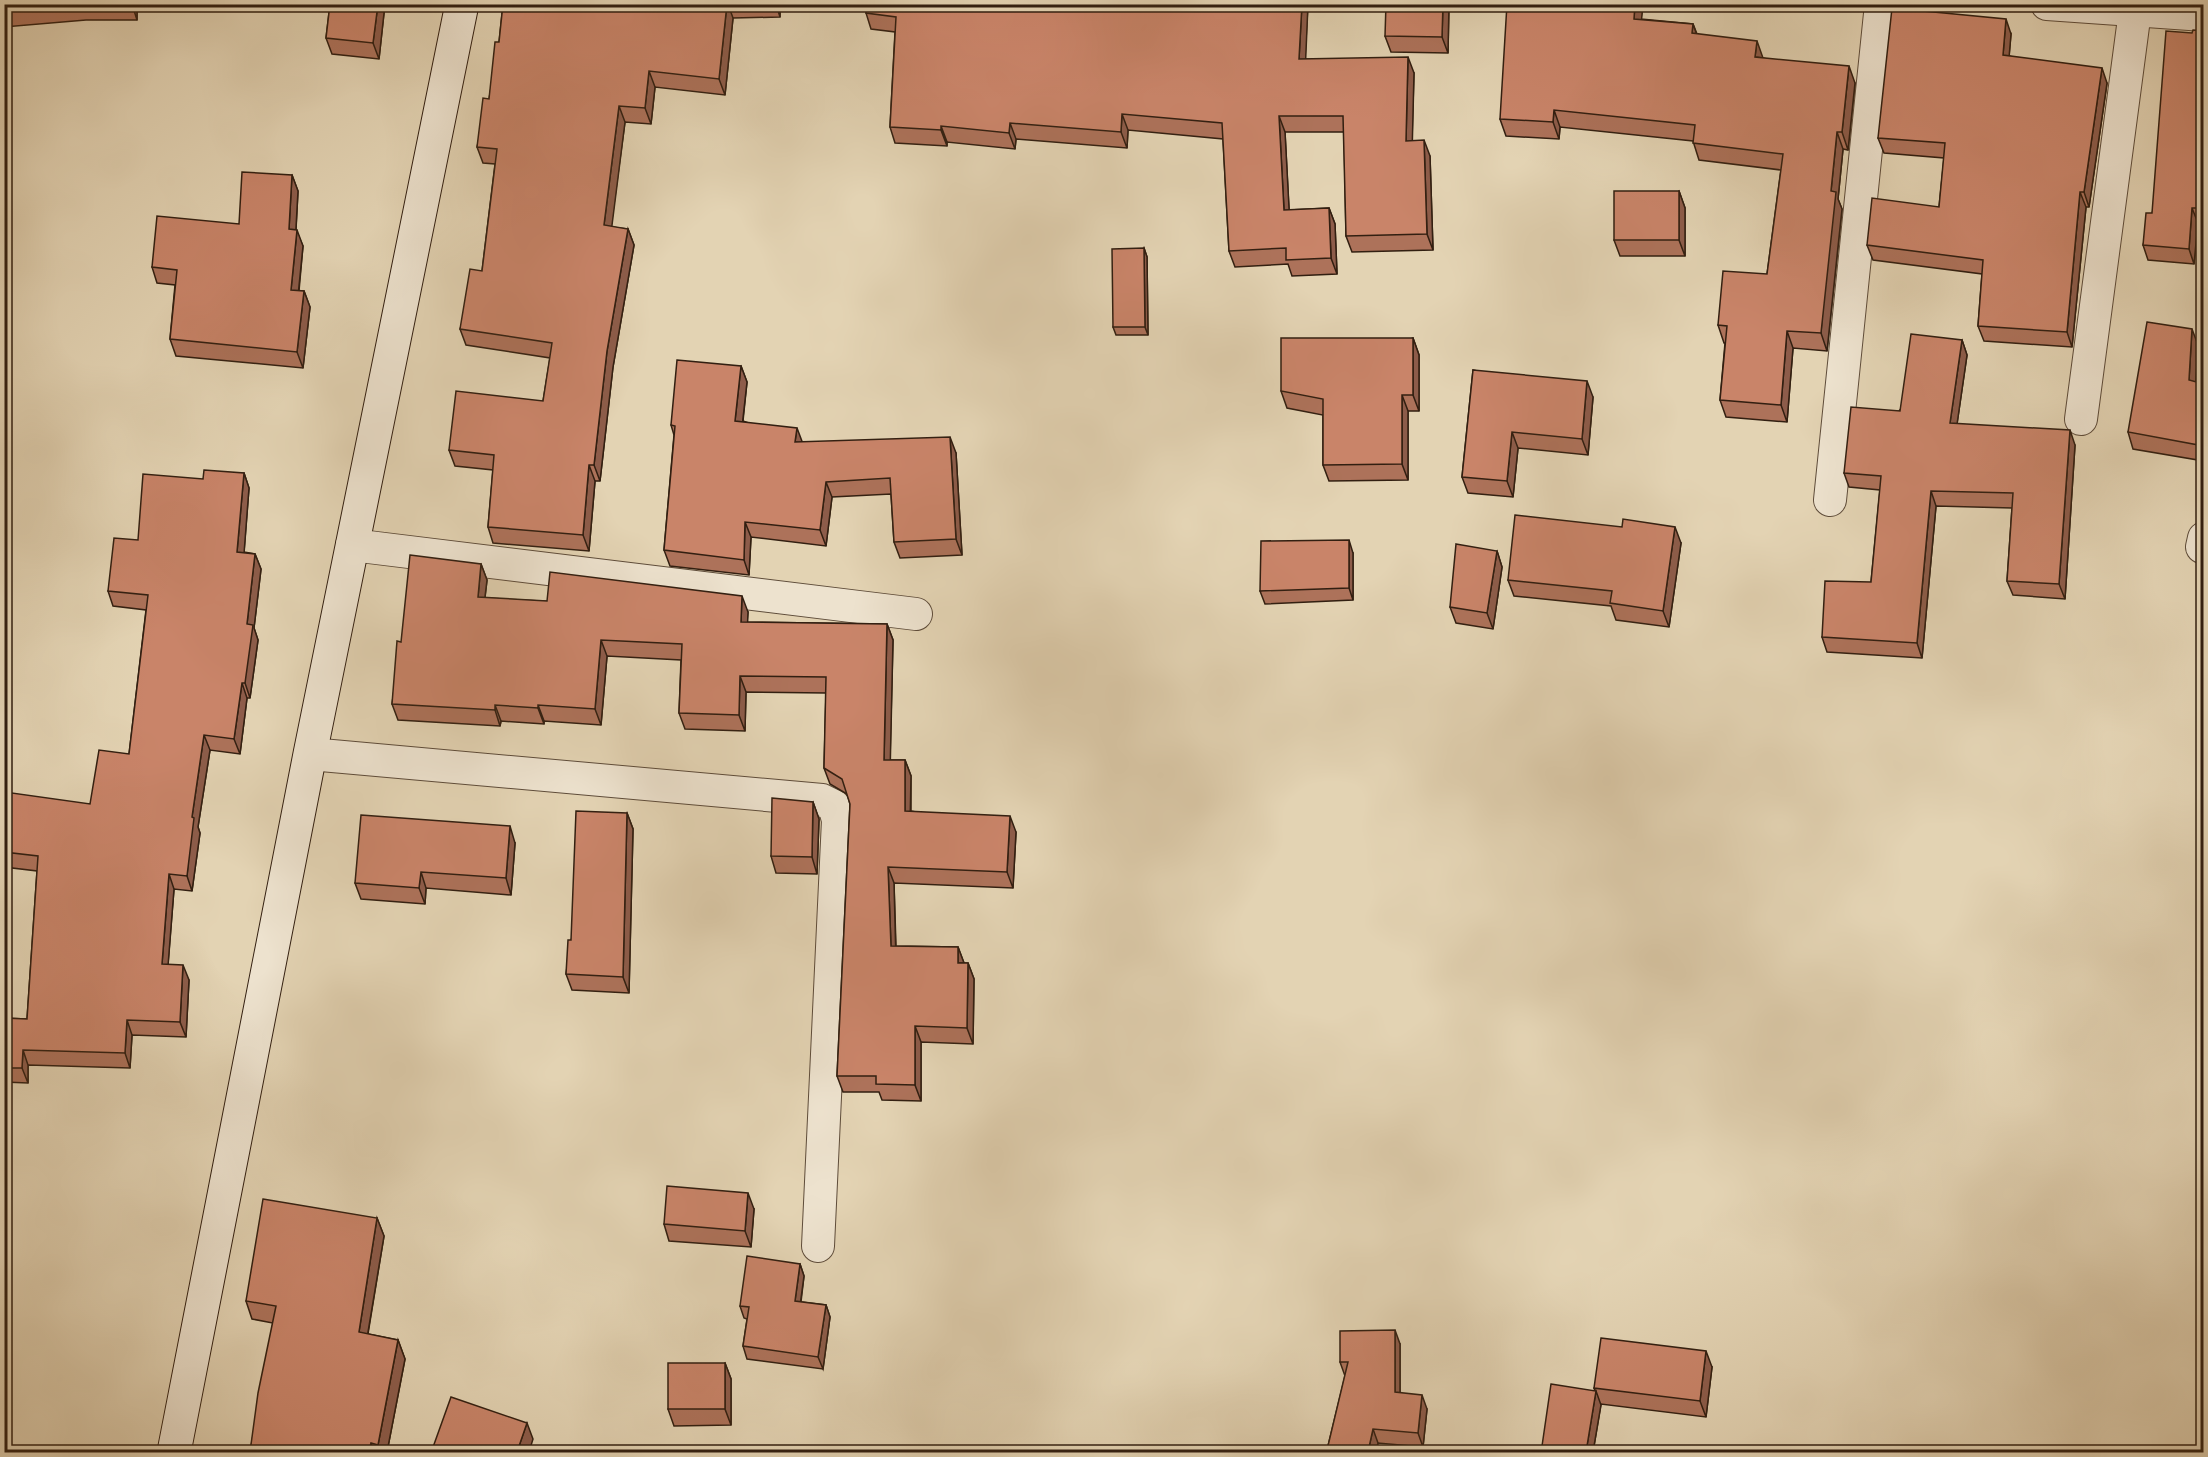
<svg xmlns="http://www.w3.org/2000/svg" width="2208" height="1457" font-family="Vollkorn,serif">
<rect width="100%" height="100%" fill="#e3d3b3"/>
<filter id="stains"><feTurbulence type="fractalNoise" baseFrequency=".00333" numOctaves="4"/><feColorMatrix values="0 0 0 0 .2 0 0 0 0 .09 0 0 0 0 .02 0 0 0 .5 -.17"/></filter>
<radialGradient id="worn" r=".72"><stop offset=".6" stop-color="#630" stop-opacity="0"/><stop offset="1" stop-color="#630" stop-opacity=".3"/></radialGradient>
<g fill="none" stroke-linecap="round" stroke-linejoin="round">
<defs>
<g id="street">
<polyline points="2047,4 2204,15"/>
<polyline points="2081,419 2135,11"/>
<polyline points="1830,500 1881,4"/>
<polyline points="352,545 916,614"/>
<polyline points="2202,547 2204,538"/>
<polyline points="310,754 822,800 834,806 838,820 818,1246"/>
</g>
<polyline id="secondary" points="174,1452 310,754 462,4"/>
</defs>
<use href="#street" stroke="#5e4c3a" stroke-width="34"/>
<use href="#secondary" stroke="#321f11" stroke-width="35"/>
<use href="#street" stroke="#ede2ce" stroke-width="32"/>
<use href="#secondary" stroke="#ede2ce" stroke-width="33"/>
</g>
<g fill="#ad725a" stroke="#321f11" stroke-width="1.5">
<polygon points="4,4 137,4 137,20 86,20 4,27"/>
<polygon points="330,4 385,4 379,59 332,54 326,38"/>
<polygon points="503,4 1308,4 1305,59 1414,73 1412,140 1430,156 1433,250 1352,252 1346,236 1344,132 1285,132 1289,210 1329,208 1335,224 1337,274 1292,276 1288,264 1235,267 1229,251 1223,139 1128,130 1127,148 1016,139 1015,149 947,142 947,146 895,143 890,127 895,32 871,29 866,13 866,10 780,11 780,17 733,18 725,95 655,87 651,124 625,122 611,227 628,229 634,245 613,367 600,481 595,481 589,551 493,543 488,527 493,470 455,466 449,450 543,401 550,358 466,345 460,329 482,271 495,164 483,163 477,147 489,99 499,42"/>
<polygon points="1449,4 1448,53 1391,52 1385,36"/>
<polygon points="1574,4 1643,4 1641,19 1693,24 1697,34 1763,58 1855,83 1848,150 1843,149 1838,199 1842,209 1827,351 1793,348 1787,422 1726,417 1720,400 1725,343 1724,343 1718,325 1767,274 1781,170 1699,160 1693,141 1560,127 1559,139 1506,136 1500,119 1574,8"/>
<polygon points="2204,31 2204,224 2198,223 2194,264 2148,260 2143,245"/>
<polygon points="2011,34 2009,56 2107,83 2089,207 2086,207 2072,347 1984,341 1978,326 1982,274 1873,260 1867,245 1939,207 1944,158 1884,153 1878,138"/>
<polygon points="292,175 298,191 296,230 303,246 299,291 304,291 310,307 303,368 176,356 170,339 175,285 157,283 152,267 239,224"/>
<polygon points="1679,191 1685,208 1685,256 1620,256 1614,240"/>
<polygon points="1144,248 1147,257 1148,335 1116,335 1113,327"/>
<polygon points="1413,338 1419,355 1419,411 1408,411 1408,480 1329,481 1323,465 1323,415 1287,408 1281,391"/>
<polygon points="1962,340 1967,355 1957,424 2075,445 2065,599 2013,595 2007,581 2012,508 1936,506 1922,658 1827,652 1822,637 1871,582 1880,490 1849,487 1844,473"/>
<polygon points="2198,345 2196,382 2204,384 2204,461 2133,449 2128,432"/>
<polygon points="741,366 747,382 743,421 802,442 956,453 962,555 900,558 894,542 891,494 832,497 826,546 751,537 749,575 670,566 664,550 674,435 671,425"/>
<polygon points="1473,370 1593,397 1588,455 1518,448 1513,497 1468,493 1462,477"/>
<polygon points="244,473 249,488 244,552 255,554 261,569 254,628 258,640 250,698 247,698 240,754 210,750 198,827 200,833 192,891 174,889 168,964 189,980 186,1037 132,1035 130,1068 28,1065 28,1083 4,1082 4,1018 27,1019 37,871 4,867 4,852 90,804 129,754 146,610 113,606 108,591 203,479"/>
<polygon points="1681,543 1669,627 1616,620 1611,606 1514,596 1508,580"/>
<polygon points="1497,551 1502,567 1493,629 1456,623 1450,607"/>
<polygon points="1353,553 1353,600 1265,604 1260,591"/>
<polygon points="481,564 487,580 485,598 748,612 747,622 887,624 893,640 890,760 905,760 911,776 911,811 1016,832 1013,888 894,883 896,946 958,947 964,963 968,963 974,979 973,1044 921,1042 921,1101 882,1100 879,1092 843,1092 837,1076 850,804 847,794 830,784 824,768 826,693 746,692 745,731 685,729 679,713 681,660 607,656 601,725 544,721 544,724 501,721 500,726 398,720 392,704 401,642"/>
<polygon points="813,802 819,819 817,874 776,873 771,856"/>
<polygon points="627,813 633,829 629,993 572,990 566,974 571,940"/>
<polygon points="515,843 511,895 426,888 425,904 361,899 355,883"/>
<polygon points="754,1209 751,1247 669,1241 664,1224"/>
<polygon points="377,1218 384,1236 368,1334 398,1340 405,1359 387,1452 250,1452 273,1323 252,1319 246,1301"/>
<polygon points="800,1264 804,1276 801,1302 826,1305 830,1317 823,1369 747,1359 743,1346 747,1319 744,1318 740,1306"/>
<polygon points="1400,1344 1400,1393 1427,1409 1423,1447 1378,1443 1376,1452 1328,1452 1327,1450 1345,1376 1340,1362"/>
<polygon points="725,1363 731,1379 731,1425 674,1426 668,1409"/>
<polygon points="1712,1367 1706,1417 1601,1404 1593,1452 1545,1452 1542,1446 1595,1391 1594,1388"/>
</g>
<g fill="#8d5c4a" stroke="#321f11" stroke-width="1.5">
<polygon points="132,4 137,4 137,20"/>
<polygon points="378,4 385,4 379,59 373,43"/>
<polygon points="727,4 728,4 733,18 725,95 719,79"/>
<polygon points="776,4 778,4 780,11 780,17"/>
<polygon points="1302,4 1308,4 1305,75 1299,59"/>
<polygon points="1443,4 1449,4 1448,53 1442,37"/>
<polygon points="1635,4 1643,4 1640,36 1634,19"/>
<polygon points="2006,19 2011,34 2008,70 2003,55"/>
<polygon points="1693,24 1699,41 1692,33"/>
<polygon points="1757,41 1763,58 1755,57"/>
<polygon points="1408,57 1414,73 1412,156 1406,141"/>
<polygon points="1849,66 1855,83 1848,150 1842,132"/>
<polygon points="2102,68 2107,83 2089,207 2084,192"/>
<polygon points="649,71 655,87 651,124 645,108"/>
<polygon points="619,106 625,122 610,241 604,225"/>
<polygon points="1554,110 1560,127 1559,139 1553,122"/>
<polygon points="1122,114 1128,130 1127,148 1121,132"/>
<polygon points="1279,116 1285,132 1290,226 1284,210"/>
<polygon points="1010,123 1016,139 1015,149 1009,133"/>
<polygon points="941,126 947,142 947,146 941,130"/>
<polygon points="1837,132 1843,149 1838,199 1842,209 1827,351 1821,333 1831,191"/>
<polygon points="1424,140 1430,156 1433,250 1427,234"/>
<polygon points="2204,170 2204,215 2201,208"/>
<polygon points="292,175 298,191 295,246 289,229"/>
<polygon points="1679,191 1685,208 1685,256 1679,240"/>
<polygon points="2080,192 2086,207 2072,347 2067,332"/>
<polygon points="1329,208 1335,224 1337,274 1331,258"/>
<polygon points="2192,208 2198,223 2194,264 2189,249"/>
<polygon points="628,229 634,245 613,367 600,481 594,465 607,351"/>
<polygon points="297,230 303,246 297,306 291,290"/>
<polygon points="1144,248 1147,257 1148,335 1145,327"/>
<polygon points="304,291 310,307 303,368 297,352"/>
<polygon points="2192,329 2198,345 2195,396 2189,380"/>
<polygon points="1787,331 1793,348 1787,422 1781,405"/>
<polygon points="1413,338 1419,355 1419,411 1413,395"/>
<polygon points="1962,340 1967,355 1955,438 1950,423"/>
<polygon points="741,366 747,382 741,436 735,421"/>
<polygon points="1587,381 1593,397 1588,455 1582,439"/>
<polygon points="1402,395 1408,411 1408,480 1402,464"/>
<polygon points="797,428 803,444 795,442"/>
<polygon points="2070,430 2075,445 2065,599 2059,584"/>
<polygon points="1512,432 1518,448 1513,497 1507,481"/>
<polygon points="950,437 956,453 962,555 956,539"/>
<polygon points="589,465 595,481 589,551 583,535"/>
<polygon points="244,473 249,488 243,567 237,552"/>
<polygon points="826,482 832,497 826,546 820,530"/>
<polygon points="1931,491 1936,506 1922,658 1917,643"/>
<polygon points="745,522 751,537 749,575 744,560"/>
<polygon points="1675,527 1681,543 1669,627 1663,611"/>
<polygon points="1349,540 1353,553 1353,600 1349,588"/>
<polygon points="1497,551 1502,567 1493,629 1487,613"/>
<polygon points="255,554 261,569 254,628 258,640 250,698 245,683 247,624"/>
<polygon points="481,564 487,580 483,613 478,597"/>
<polygon points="742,596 748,612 747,638 741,622"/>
<polygon points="887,624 893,640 890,776 884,760"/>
<polygon points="601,640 607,656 601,725 595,709"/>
<polygon points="740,676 746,692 745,731 739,715"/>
<polygon points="242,683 247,698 240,754 234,739"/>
<polygon points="495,705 501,721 500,726 495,710"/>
<polygon points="538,705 544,721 544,724 538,708"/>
<polygon points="204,735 210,750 198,827 200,833 192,891 187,876 192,817"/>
<polygon points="905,760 911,776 910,827 905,811"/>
<polygon points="813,802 819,819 817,874 812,857"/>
<polygon points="627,813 633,829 629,993 623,977"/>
<polygon points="1010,816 1016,832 1013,888 1007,872"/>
<polygon points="510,826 515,843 511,895 506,878"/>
<polygon points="888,867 894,883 896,962 891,946"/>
<polygon points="421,872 426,888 425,904 419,888"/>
<polygon points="169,874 174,889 167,979 162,964"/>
<polygon points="958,947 964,963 958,963"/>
<polygon points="968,963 974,979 973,1044 967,1028"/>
<polygon points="183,965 189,980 186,1037 180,1022"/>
<polygon points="127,1020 132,1035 130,1068 125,1053"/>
<polygon points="915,1026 921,1042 921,1101 915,1085"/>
<polygon points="23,1050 28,1065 28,1083 22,1068"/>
<polygon points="748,1193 754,1209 751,1247 745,1231"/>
<polygon points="377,1218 384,1236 365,1350 359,1332"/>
<polygon points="800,1264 804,1276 799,1313 795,1301"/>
<polygon points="826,1305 830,1317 823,1369 818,1357"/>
<polygon points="1395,1330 1400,1344 1400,1406 1395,1392"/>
<polygon points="398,1340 405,1359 387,1452 381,1452 378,1445"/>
<polygon points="1706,1351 1712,1367 1706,1417 1700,1401"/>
<polygon points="725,1363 731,1379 731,1425 725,1409"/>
<polygon points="1596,1391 1601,1405 1593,1452 1586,1452"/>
<polygon points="1422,1395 1427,1409 1423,1447 1418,1433"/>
<polygon points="527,1423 533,1439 529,1452 517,1452"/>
<polygon points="1373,1429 1378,1443 1376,1452 1368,1452"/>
<polygon points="371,1443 374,1452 369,1452"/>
</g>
<g fill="#c98469" stroke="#321f11" stroke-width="1.5">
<polygon points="4,4 80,4 4,11"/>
<polygon points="330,4 378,4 373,43 326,38"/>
<polygon points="503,4 727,4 719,79 649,71 645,108 619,106 604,225 628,229 607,351 594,465 589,465 583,535 488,527 494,455 449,450 456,391 543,401 552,343 460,329 470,269 482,271 497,149 477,147 483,98 489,99 495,42 499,42"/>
<polygon points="867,4 1302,4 1299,59 1408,57 1406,141 1424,140 1427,234 1346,236 1343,116 1279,116 1284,210 1329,208 1331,258 1286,260 1286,248 1229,251 1222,123 1122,114 1121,132 1010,123 1009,133 941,126 941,130 890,127 896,17 866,13"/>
<polygon points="1386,4 1443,4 1442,37 1385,36"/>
<polygon points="1507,4 1574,8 1574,4 1635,4 1634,19 1693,24 1692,33 1757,41 1755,57 1849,66 1842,132 1837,132 1831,191 1836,192 1821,333 1787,331 1781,405 1720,400 1727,326 1718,325 1723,271 1767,274 1783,154 1693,143 1695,125 1554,110 1553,122 1500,119"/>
<polygon points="1892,8 2006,19 2003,55 2102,68 2084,192 2080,192 2067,332 1978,326 1983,260 1867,245 1872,198 1939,207 1945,143 1878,138"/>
<polygon points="2193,30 2204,31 2204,170 2201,208 2192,208 2189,249 2143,245 2146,213 2152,213 2166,31 2192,33"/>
<polygon points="242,172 292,175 289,229 297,230 291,290 304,291 297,352 170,339 177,270 152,267 157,216 239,224"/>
<rect x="1614" y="191" width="65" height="49"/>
<polygon points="1144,248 1145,327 1113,327 1112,249"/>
<polygon points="2147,322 2192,329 2189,380 2204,384 2204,446 2128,432"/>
<polygon points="1911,334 1962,340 1950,423 2070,430 2059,584 2007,581 2013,493 1931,491 1917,643 1822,637 1825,581 1871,582 1881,476 1844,473 1851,407 1900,411"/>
<polygon points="1281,338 1413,338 1413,395 1402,395 1402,464 1323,465 1323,399 1281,391"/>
<polygon points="677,360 741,366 735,421 797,428 795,442 950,437 956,539 894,542 890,478 826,482 820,530 745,522 744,560 664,550 675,426 671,425"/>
<polygon points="1473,370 1587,381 1582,439 1512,432 1507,481 1462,477"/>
<polygon points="204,470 244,473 237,552 255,554 247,624 253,625 245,683 242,683 234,739 204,735 192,817 194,818 187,876 169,874 162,964 183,965 180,1022 127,1020 125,1053 23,1050 22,1068 4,1068 4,1018 27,1019 38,856 4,852 4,799 5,792 90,804 99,750 129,754 148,595 108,591 114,538 138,540 143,474 203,479"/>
<polygon points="1515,515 1622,527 1623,519 1675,527 1663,611 1610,603 1612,591 1508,580"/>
<polygon points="1349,540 1349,588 1260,591 1261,541"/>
<polygon points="1456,544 1497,551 1487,613 1450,607"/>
<polygon points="410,555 481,564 478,597 547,601 550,572 742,596 741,622 887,624 884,760 905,760 905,811 1010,816 1007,872 888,867 891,946 958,947 958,963 968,963 967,1028 915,1026 915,1085 876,1084 876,1076 837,1076 850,804 842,779 824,768 826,677 740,676 739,715 679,713 682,644 601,640 595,709 538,705 538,708 495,705 495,710 392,704 397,641 401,642"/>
<polygon points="772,798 813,802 812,857 771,856"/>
<polygon points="576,811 627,813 623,977 566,974 568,940 571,940"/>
<polygon points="361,815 510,826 506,878 421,872 419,888 355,883"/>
<polygon points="667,1186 748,1193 745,1231 664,1224"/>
<polygon points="263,1199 377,1218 359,1332 398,1340 378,1445 371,1443 369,1452 250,1452 258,1393 276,1306 246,1301"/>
<polygon points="747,1256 800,1264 795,1301 826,1305 818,1357 743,1346 749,1307 740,1306"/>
<polygon points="1395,1330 1395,1392 1422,1395 1418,1433 1373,1429 1368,1452 1335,1452 1327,1450 1348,1362 1340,1362 1340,1331"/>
<polygon points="1601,1338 1706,1351 1700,1401 1594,1388"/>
<rect x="668" y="1363" width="57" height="46"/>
<polygon points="1551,1384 1596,1391 1586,1452 1542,1446"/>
<polygon points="451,1397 527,1423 517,1452 440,1452 432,1450"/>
</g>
<rect width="2208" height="1457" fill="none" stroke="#e3d3b3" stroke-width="24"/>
<rect x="6" y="6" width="2196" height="1445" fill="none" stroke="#321f11" stroke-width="3"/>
<rect x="12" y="12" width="2184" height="1433" fill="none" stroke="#321f11" stroke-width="1.5"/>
<rect width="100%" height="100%" filter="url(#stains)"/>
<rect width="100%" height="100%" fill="url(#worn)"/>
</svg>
